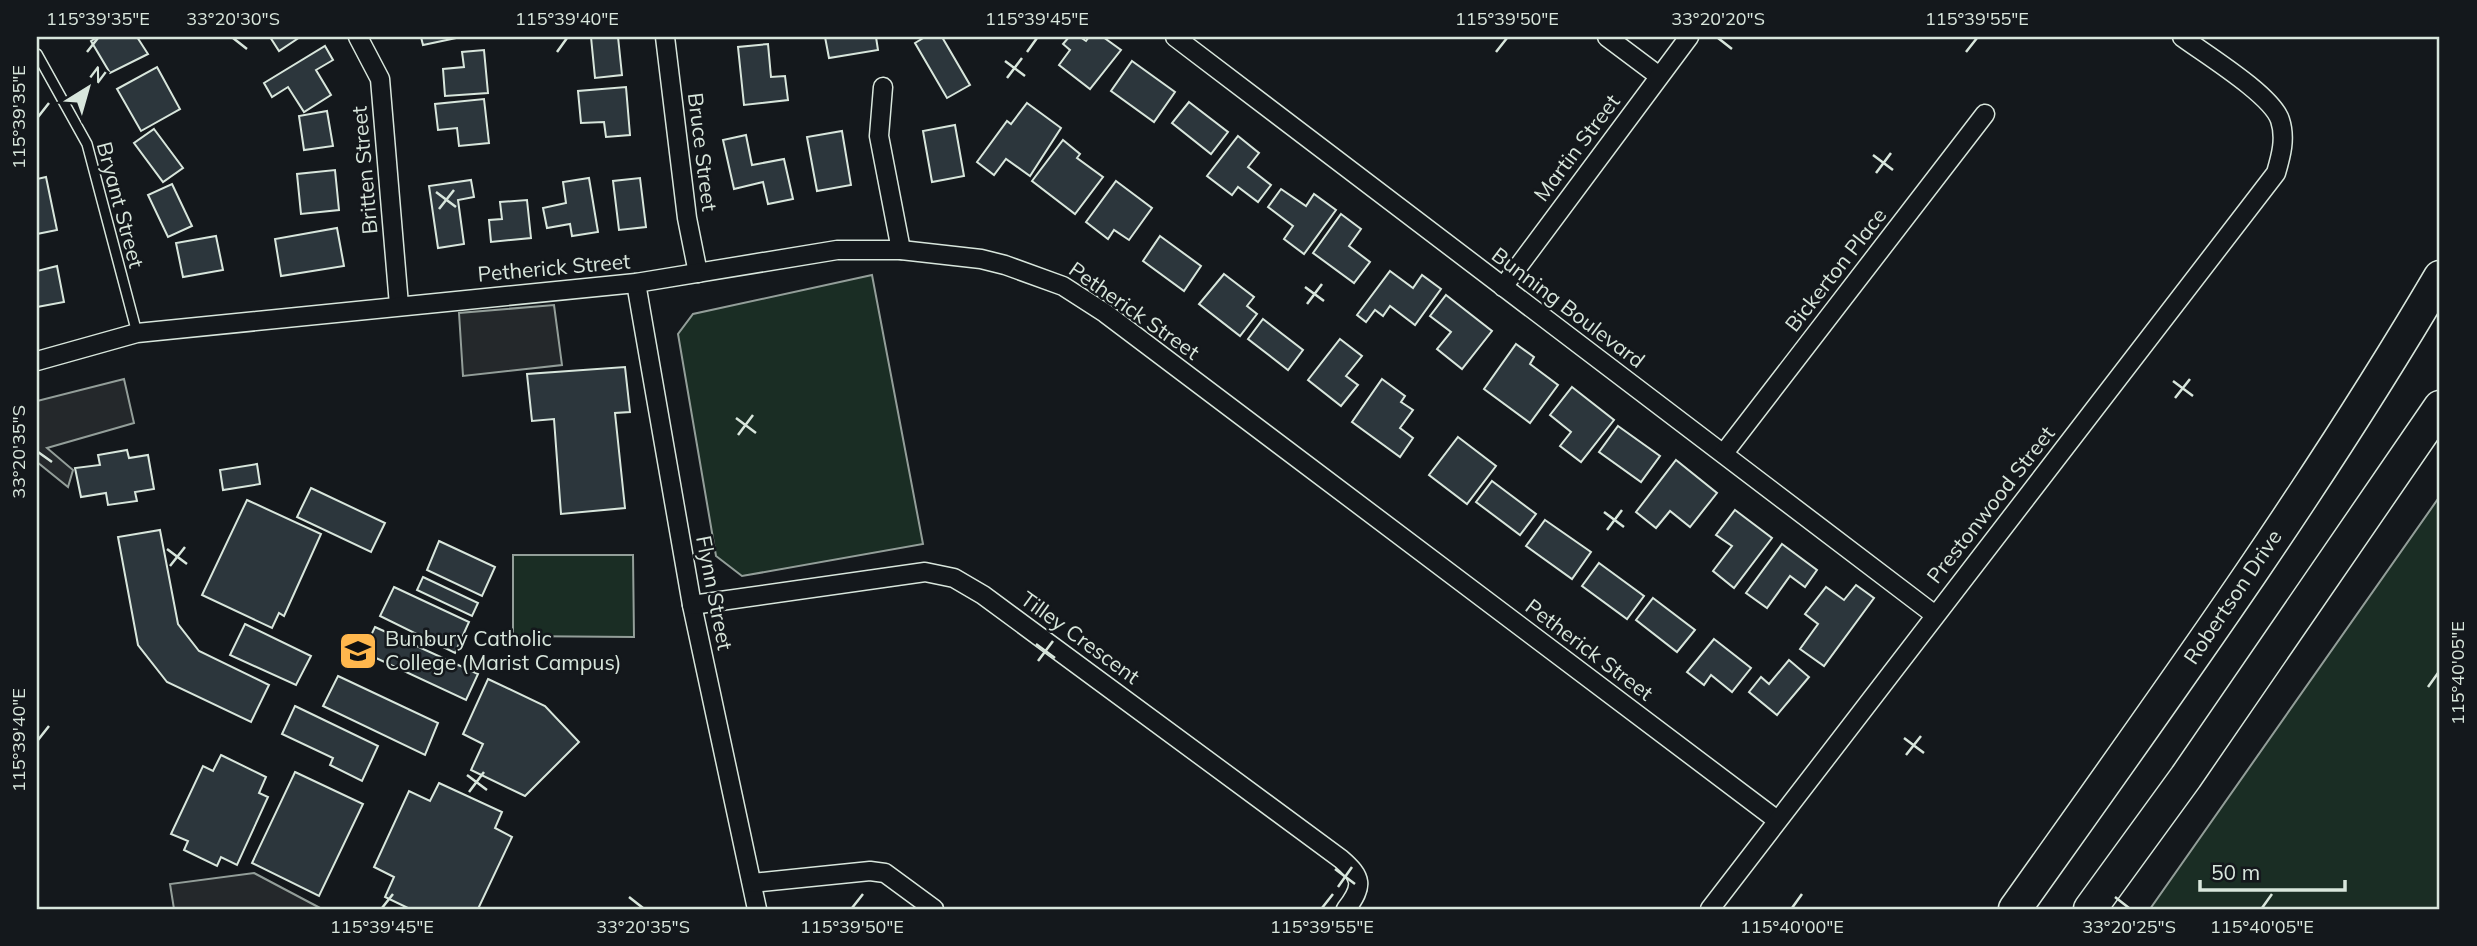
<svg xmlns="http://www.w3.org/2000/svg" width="2477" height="946" font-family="Mulish,sans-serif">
<rect width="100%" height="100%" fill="#14181c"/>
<g fill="#1a2d24" stroke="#939e99" stroke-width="2">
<polygon points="872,275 923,544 742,576 716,556 678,334 693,314"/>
<polygon points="2440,496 2440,909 2150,909"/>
<polygon points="513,555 633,555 634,637 513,636"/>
</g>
<g fill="#24282b" stroke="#939e99" stroke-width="2">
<polygon points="554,305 562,365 463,376 459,313"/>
<polygon points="124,379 134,423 47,448 73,470 68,487 37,462 37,401"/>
<polygon points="254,873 322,909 174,909 170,884"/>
</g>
<g fill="#2c363c" stroke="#d8e6dc" stroke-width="2">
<polygon points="98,37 137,37 148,54 110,73 91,41"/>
<polygon points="270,37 300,37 279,51"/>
<polygon points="421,37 461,37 423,45"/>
<polygon points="591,37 618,37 622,75 595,78"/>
<polygon points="825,37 876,37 878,50 829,58"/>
<polygon points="925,37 942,37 970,85 947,98 915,43"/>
<polygon points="1069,37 1080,37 1086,41 1089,37 1103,37 1121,50 1090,89 1059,65 1070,50 1063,44"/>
<polygon points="768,44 771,77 785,76 788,100 744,105 738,47"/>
<polygon points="325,46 333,60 316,70 331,95 304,112 288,87 272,97 264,83"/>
<polygon points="484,50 488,93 445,96 443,69 464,67 462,52"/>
<polygon points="1132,61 1175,92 1154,122 1111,91"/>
<polygon points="157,67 180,109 141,131 117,89"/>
<polygon points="626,87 630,135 606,137 604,122 581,123 578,91"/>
<polygon points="484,99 489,143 459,146 457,128 438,130 435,104"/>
<polygon points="1189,102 1228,132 1211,154 1172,123"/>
<polygon points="1027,103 1061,128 1030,176 1006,159 994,175 977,162 1007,121 1011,124"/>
<polygon points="327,111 333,146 304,150 299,116"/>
<polygon points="955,125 964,176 932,182 923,131"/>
<polygon points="154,129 183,168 163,182 134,143"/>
<polygon points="842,131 851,185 817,191 807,137"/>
<polygon points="746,135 752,165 784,159 793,199 768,204 763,182 734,189 723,140"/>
<polygon points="1238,136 1259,153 1248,167 1271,185 1258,202 1238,187 1232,195 1207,176"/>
<polygon points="1063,140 1080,154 1077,158 1103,177 1075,214 1032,181"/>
<polygon points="335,170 339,210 301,214 297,174"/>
<polygon points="46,177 57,230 37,234 37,179"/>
<polygon points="589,178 598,232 572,236 570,224 547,228 543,208 566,203 563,182"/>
<polygon points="640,178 646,227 619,230 613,181"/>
<polygon points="471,180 474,197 458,200 464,244 438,248 429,186"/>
<polygon points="1116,181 1152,208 1129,240 1114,230 1108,239 1086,222"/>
<polygon points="172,184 192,226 168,237 148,195"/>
<polygon points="1281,189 1306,206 1314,194 1336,210 1304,254 1284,239 1293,226 1268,207"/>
<polygon points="527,200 531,238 491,242 489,220 502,219 500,202"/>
<polygon points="1341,214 1361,229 1349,246 1370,262 1354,283 1313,253"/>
<polygon points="337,228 344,266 281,276 275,239"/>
<polygon points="216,236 223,270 183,277 176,243"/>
<polygon points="1160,236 1201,266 1184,291 1143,261"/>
<polygon points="57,266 64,302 37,307 37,271"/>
<polygon points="1390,271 1413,288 1422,275 1441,289 1415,325 1390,306 1383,316 1375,310 1366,322 1357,315"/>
<polygon points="1224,274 1254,297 1247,306 1257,314 1240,336 1199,304"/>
<polygon points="1446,295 1492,331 1462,369 1437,349 1451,332 1430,316"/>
<polygon points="1263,319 1303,350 1288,370 1248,339"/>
<polygon points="1340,339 1362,356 1346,376 1358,385 1341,406 1308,380"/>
<polygon points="1516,344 1534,357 1530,364 1558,385 1530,423 1484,389"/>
<polygon points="625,367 630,412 615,413 625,508 561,514 554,419 532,421 527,374"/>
<polygon points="1382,379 1405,396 1401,402 1413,410 1400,428 1413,438 1400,457 1352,422"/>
<polygon points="1572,387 1614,420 1581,462 1560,446 1571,432 1550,415"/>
<polygon points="1618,426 1660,456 1641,482 1599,452"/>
<polygon points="1458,437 1496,466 1467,504 1429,475"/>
<polygon points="127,450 129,458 148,455 154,489 135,492 137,501 108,505 106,493 81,497 75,468 100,465 98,455"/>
<polygon points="1676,460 1717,493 1690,527 1670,511 1656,528 1636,512"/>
<polygon points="257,464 260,484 223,490 220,470"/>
<polygon points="1492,481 1536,514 1520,535 1476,502"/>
<polygon points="311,488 385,523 371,552 297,517"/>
<polygon points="247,500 321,534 284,616 279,613 272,628 202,595"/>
<polygon points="1735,510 1772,538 1734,588 1713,571 1732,546 1716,535"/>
<polygon points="1545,520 1591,552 1572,579 1526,546"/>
<polygon points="160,530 178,624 199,651 269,685 251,722 167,682 138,645 118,537"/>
<polygon points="439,541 495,567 482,596 427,570"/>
<polygon points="1782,544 1817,570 1805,587 1790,576 1767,608 1746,593"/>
<polygon points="1599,563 1644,596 1627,619 1582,586"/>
<polygon points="423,577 478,603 472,616 417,590"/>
<polygon points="1856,585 1874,598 1824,666 1800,649 1818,624 1805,614 1826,587 1844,600"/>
<polygon points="394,587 469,622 455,653 380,616"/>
<polygon points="1653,598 1695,630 1677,652 1636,620"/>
<polygon points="245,624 311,656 296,685 230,655"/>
<polygon points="375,627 478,674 466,700 363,652"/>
<polygon points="1714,639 1751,668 1732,692 1711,675 1704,685 1687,672"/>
<polygon points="1789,660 1809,677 1777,715 1749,692 1761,677 1769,684"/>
<polygon points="338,676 438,723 425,755 323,706"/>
<polygon points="488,679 545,706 579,742 525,796 471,770 483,744 463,734"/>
<polygon points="295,706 378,746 362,781 330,765 333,758 282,734"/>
<polygon points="221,755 266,777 259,793 268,797 237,865 221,857 217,866 184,850 188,841 171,834 203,766 213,771"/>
<polygon points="295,772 363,804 319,896 252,863"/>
<polygon points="439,783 502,812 495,828 512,837 478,909 410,909 385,897 394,877 374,867 409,791 430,801"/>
</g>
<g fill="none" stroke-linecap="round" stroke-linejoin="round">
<defs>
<polyline id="lane" points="37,54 87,144 137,333"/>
<g id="street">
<polyline points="358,37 380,79 399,305"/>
<polyline points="665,37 687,218 698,273"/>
<polyline points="1175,37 1935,615"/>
<polyline points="1607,37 1659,76"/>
<polyline points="883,87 879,136 901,250"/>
<polyline points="636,283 692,605 757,909"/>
<polyline points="1503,287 1689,37"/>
<polyline points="37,361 137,333 636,283 837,250 901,250 981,259 1005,265 1063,286 1105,313 1777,820"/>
<polyline points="1724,453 1985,114"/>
<path d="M 692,605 L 925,572 L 954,578 L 983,595 L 1341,859 C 1362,877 1364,886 1346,909"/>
<polyline points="752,883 870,871 885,873 934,909"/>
<path d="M 1710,909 L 2276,173 C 2281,156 2286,138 2280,120 C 2272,95 2205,54 2182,37"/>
</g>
<g id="highway">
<path d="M 2015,909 C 2162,702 2311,496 2440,277"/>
<polyline points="2090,909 2186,777 2440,407"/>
</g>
</defs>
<use href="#lane" stroke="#d8e6dc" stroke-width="12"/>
<use href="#street" stroke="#d8e6dc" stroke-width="21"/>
<use href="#highway" stroke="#d8e6dc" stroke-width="35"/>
<use href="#lane" stroke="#14181c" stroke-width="9"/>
<use href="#street" stroke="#14181c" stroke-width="18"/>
<use href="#highway" stroke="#14181c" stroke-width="32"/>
</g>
<path fill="none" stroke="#d8e6dc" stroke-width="2.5" d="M 233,38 L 247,49M 1718,38 L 1732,49M 87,52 L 98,38M 557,52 L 567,38M 1027,52 L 1037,38M 1496,52 L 1507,38M 1966,52 L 1977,38M 1005,61 L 1025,76M 1007,78 L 1022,58M 38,117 L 49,103M 1873,155 L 1893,170M 1876,173 L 1891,153M 436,192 L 456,207M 439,209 L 454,190M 1305,287 L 1324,301M 1307,304 L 1322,284M 2173,381 L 2193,396M 2175,398 L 2190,379M 736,418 L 756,433M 738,435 L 753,415M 38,452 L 52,462M 1604,512 L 1624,527M 1607,530 L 1622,510M 167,549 L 187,564M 170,566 L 185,547M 1036,644 L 1055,658M 1038,661 L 1053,641M 2428,687 L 2438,673M 1904,738 L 1924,753M 38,740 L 49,726M 1906,755 L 1921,736M 467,775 L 487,790M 469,792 L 484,772M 1335,869 L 1355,884M 1338,887 L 1352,867M 629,897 L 643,908M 2115,897 L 2129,908M 382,908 L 393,894M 852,908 L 863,894M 1322,908 L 1333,894M 1792,908 L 1802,894M 2262,908 L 2272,894"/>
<defs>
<symbol id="school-square" viewBox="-11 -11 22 22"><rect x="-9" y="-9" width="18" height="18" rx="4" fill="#ffb74d" stroke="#14181c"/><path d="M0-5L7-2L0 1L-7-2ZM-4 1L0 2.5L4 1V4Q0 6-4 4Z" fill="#111"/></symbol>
</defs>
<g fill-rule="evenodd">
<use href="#school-square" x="336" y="629" width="44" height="44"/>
</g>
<g text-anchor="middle" stroke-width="5" stroke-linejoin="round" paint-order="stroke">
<g font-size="21" fill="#d8e6dc" stroke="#14181c">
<text transform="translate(1577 148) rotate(-53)" y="7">Martin Street</text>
<text transform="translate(702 152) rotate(83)" y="7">Bruce Street</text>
<text transform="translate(365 170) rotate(-95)" y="7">Britten Street</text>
<text transform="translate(120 205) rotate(75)" y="7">Bryant Street</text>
<text transform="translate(554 268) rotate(-5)" y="7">Petherick Street</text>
<text transform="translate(1836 270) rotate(-52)" y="7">Bickerton Place</text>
<text transform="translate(1568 308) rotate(37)" y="7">Bunning Boulevard</text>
<text transform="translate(1134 311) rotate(35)" y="7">Petherick Street</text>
<text transform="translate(1991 505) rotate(-52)" y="7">Prestonwood Street</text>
<text transform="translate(714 593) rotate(79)" y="7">Flynn Street</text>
<text transform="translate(2233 597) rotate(-56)" y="7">Robertson Drive</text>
<text transform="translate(1080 638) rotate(36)" y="7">Tilley Crescent</text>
<text transform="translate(1589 650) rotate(37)" y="7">Petherick Street</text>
</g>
<g font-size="21" fill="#d8e6dc" stroke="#14181c" text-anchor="start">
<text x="385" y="646">Bunbury Catholic<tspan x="385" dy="24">College (Marist Campus)</tspan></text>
</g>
</g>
<rect width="2477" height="946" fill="none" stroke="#14181c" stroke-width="77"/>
<g transform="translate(88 88) rotate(37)" stroke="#14181c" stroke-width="5" paint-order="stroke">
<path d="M0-5L12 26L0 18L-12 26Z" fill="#d8e6dc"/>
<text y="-10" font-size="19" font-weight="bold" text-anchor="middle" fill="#d8e6dc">N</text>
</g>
<path d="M2200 880v10h145v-10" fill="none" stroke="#d8e6dc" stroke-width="3.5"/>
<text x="2211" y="880" font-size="21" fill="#d8e6dc" stroke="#14181c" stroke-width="5" paint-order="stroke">50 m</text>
<rect x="38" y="38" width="2400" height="870" fill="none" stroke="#d8e6dc" stroke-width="2.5"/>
<g font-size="18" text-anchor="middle" fill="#d8e6dc">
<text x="98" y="25">115°39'35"E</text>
<text x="233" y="25">33°20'30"S</text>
<text x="567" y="25">115°39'40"E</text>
<text x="1037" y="25">115°39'45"E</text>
<text x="1507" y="25">115°39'50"E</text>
<text x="1718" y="25">33°20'20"S</text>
<text x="1977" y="25">115°39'55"E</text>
<text transform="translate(19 117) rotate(-90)" y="6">115°39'35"E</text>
<text transform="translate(19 452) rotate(-90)" y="6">33°20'35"S</text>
<text transform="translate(2458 673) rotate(-90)" y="6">115°40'05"E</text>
<text transform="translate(19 740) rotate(-90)" y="6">115°39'40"E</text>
<text x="382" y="933">115°39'45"E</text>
<text x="643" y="933">33°20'35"S</text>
<text x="852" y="933">115°39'50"E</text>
<text x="1322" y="933">115°39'55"E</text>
<text x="1792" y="933">115°40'00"E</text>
<text x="2129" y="933">33°20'25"S</text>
<text x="2262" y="933">115°40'05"E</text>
</g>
</svg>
